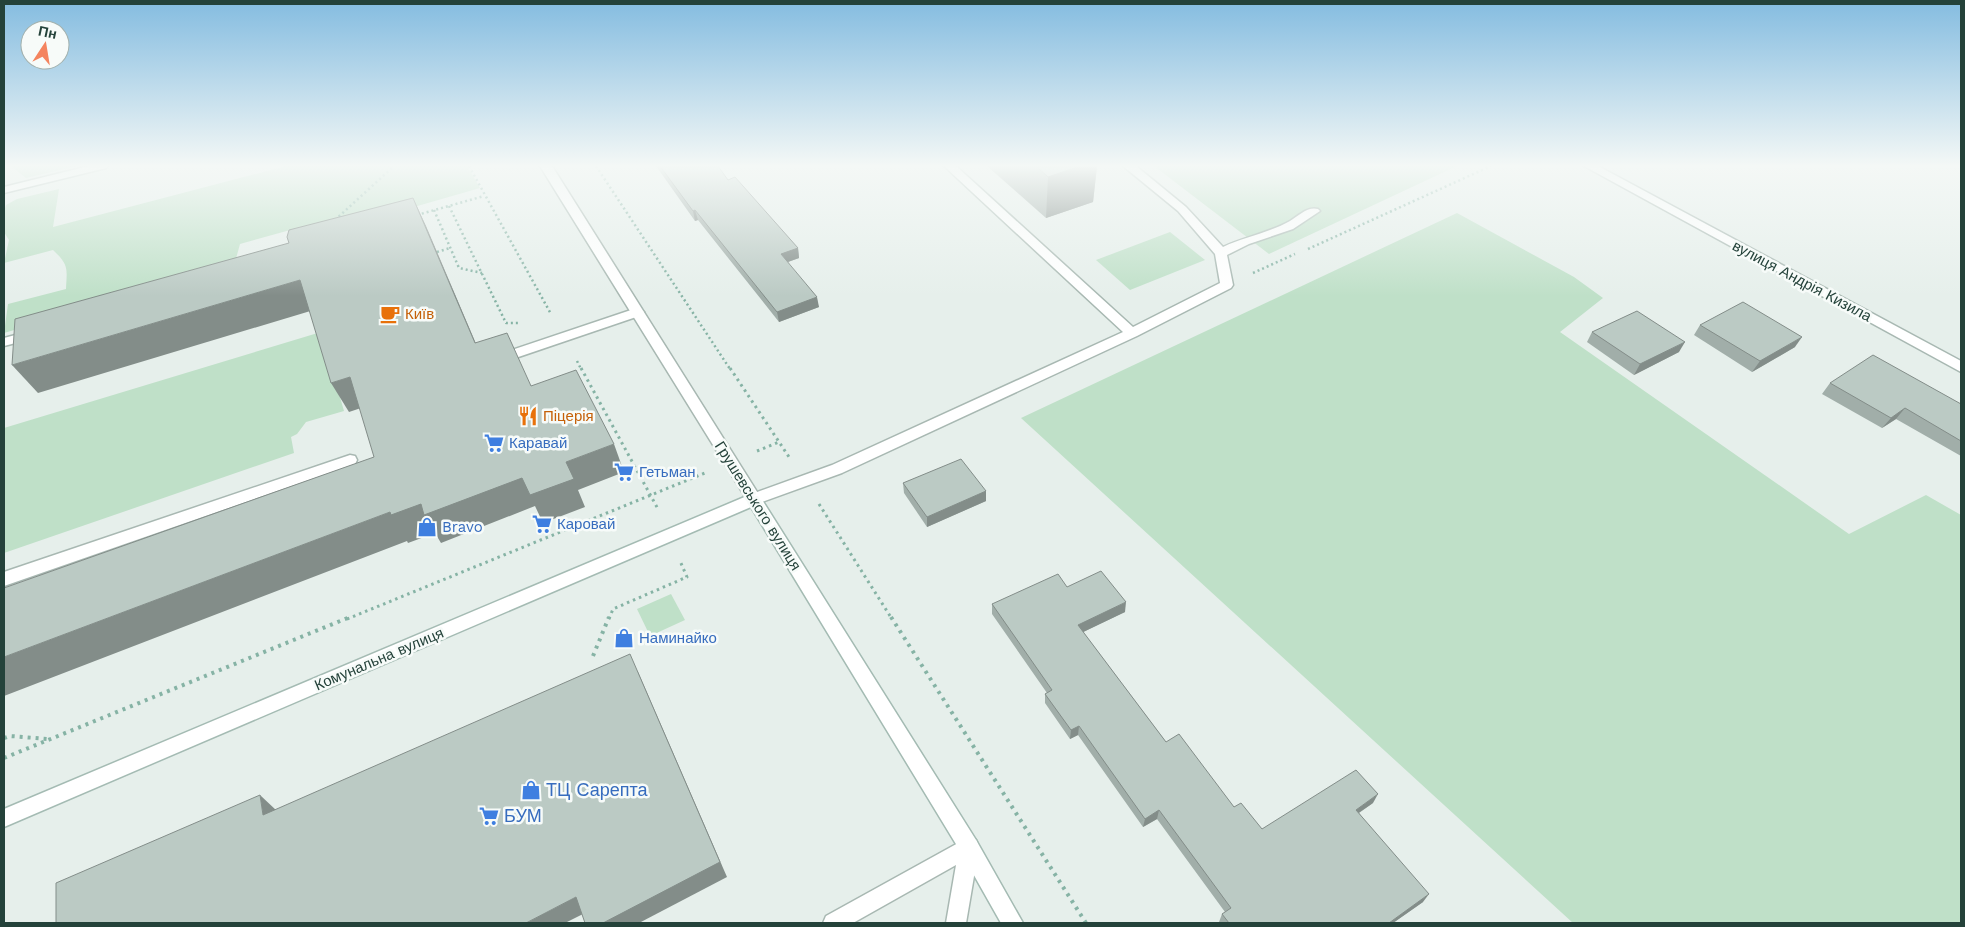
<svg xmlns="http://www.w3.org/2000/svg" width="1965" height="927" font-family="'Work Sans',sans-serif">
<rect width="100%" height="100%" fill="#e6efeb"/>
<g fill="#bfe0c8">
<polygon points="11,166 77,166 26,178"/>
<path d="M 286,166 L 467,166 L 480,188 L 320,234 L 301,227 L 240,244 L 234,266 L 4,333 L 8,304 L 66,289 C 67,268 69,265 53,250 L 4,263 L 9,240 L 4,232 L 4,211 L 6,205 L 17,199 L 59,189 L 53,227 Z"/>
<polygon points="1154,166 1457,166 1269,254"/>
<polygon points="1457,213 1574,277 1603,298 1560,332 1849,534 1926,495 1961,515 1961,923 1573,923 1021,418"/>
<polygon points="1170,232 1205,260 1130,290 1096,260"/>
<polygon points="321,332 344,411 306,422 297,434 291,437 294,453 4,553 4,428"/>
<polygon points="671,594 685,620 650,636 637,609"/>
</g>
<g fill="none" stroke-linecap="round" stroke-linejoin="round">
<defs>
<g id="service">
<polygon points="89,166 108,166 106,168 4,193 4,187"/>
<path d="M 944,166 L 956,166 L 1133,327 L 1220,283 L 1215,254 L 1178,211 L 1123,166 L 1136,166 L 1186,207 L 1223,247 C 1244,237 1269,233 1290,221 C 1298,216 1308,206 1318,209 L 1320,211 L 1293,229 L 1249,244 L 1227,255 L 1233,285 L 1231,288 L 1137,336 L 842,473 L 759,503 L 754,505 L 749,503 L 746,499 L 749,495 L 832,465 L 1123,332 Z"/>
<polygon points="637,308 644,312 642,315 501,363 491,363 489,360 491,357"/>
<polygon points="34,330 39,331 41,334 39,337 4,346 4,338"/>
<polygon points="350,455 355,456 357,460 355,464 4,586 4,572"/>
<polygon points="969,837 976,840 979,847 966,923 946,923 956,865 853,923 823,923 826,916"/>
</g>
<polygon id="minor" points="1584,166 1598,166 1961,361 1961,372"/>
<polygon id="tertiary" points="540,166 552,166 759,495 762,499 759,503 754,505 749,503"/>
<polygon id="secondary" points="754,493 759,495 976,840 1023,923 1001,923 962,854 751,507 4,827 4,809"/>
</defs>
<use href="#service" stroke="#a8b8b2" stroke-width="3"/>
<use href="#minor" stroke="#a8b8b2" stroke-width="3"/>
<use href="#tertiary" stroke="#a8b8b2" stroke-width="3"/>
<use href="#secondary" stroke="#a4bbb3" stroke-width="3"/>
<g stroke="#86b3a5" stroke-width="2.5" stroke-dasharray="2 3" stroke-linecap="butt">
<polyline points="469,166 551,314"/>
<polyline points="596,166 730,369"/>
<polyline points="449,206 506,323 518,323"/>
<polyline points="434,210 459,268 482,273"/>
<polyline points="417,215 484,196"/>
<polyline points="335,220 394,166"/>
<polyline points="1308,249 1491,166"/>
<polyline points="437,252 450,248"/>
<polyline points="1253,273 1295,254"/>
<polyline points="577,361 581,369"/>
</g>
<g stroke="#86b3a5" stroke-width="3" stroke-dasharray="2.5 4" stroke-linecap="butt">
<polyline points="581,368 658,509"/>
<polyline points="730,368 789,457"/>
<polyline points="757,451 779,442"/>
<polyline points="819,504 892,619"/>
<polyline points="347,619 705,473"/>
<polyline points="609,619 613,609 687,577 680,561"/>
</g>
<g stroke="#86b3a5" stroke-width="4" stroke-dasharray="3 5" stroke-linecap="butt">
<polyline points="891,617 1086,923"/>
<polyline points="593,656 609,617"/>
<polyline points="4,738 10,736 48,739"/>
<polyline points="4,758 350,617"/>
</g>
<use href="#service" fill="#fff" fill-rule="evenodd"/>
<use href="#minor" fill="#fff" fill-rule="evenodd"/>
<use href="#tertiary" fill="#fff" fill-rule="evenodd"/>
<use href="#secondary" fill="#fff" fill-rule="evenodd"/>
</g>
<g fill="#a1aea9">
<polygon points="656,166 718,166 728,180 798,248 799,258 788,262 819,307 779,322 698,220 695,221"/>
<polygon points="987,166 1097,166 1093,202 1046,218"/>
<polygon points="1700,325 1795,347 1752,372 1694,335"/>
<polygon points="1592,332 1679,352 1634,375 1587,342"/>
<polygon points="1830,383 1961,404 1961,456 1896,419 1882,428 1822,394"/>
<polygon points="903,483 986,491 986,501 927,527 904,493"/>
<polygon points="1067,587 1125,612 1083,632 1166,742 1234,807 1262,829 1373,803 1359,813 1423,902 1393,923 1220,923 1219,922 1222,914 1225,912 1157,819 1143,827 1078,735 1070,739 1045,703 1045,694 1047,693 992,614 992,604"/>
</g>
<g fill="#838d89">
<polygon points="1080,166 1097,166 1093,202 1046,218 1048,177"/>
<polygon points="413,198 426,226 488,372 475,343"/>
<polygon points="695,210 698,220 695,221 693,211"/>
<polygon points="798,248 799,258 782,264 781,254"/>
<polygon points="300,280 317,309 38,393 12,365"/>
<polygon points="817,297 819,307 779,322 777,312"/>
<polygon points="1802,337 1795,347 1752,372 1760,361"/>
<polygon points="1685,342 1679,352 1634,375 1640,364"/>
<polygon points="350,377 367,406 349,412 331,383"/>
<polygon points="1905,408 1896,419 1882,428 1891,418"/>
<polygon points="614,444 624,472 578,490 585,507 543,523 535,506 441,543 435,533 408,543 407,541 4,696 4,657 390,512 566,462"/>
<polygon points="986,491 986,501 927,527 927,517"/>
<polygon points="1126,602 1125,612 1077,635 1078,625"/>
<polygon points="638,672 727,877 639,923 603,923"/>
<polygon points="1079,726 1078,735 1070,739 1071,730"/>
<polygon points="1378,794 1373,803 1351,818 1356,810"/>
<polygon points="260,795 277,811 263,815"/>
<polygon points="1159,810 1157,819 1143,827 1145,819"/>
<polygon points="1429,894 1423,902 1393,923 1389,923"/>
<polygon points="576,897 587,912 565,923 526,923"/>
</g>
<g fill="#bbcac4" stroke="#838d89">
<polygon points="660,166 718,166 728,180 735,177 798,248 781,254 817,297 777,312 695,210 693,211"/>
<polygon points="1036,166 1080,166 1048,177"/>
<polygon points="413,198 475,343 507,333 531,386 576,370 614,444 566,462 574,479 530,495 522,478 424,515 421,504 391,515 390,512 4,657 4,588 374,457 350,377 331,383 300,280 12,365 15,319 289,243 287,237 289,230"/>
<polygon points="1743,302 1802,337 1760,361 1700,325"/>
<polygon points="1637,311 1685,342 1640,364 1592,332"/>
<polygon points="1873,355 1961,404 1961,441 1905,408 1891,418 1830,383"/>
<polygon points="961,459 986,491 927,517 903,483"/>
<polygon points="1101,571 1126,602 1078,625 1166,742 1179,734 1234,807 1241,803 1262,829 1356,770 1378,794 1356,810 1429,894 1389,923 1229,923 1222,914 1231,908 1159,810 1145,819 1079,726 1071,730 1045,694 1052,690 992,604 1058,574 1067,587"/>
<polygon points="630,654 720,862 603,923 585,923 576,897 526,923 56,923 56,883 260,795 263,815"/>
</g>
<linearGradient id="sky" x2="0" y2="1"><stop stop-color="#84bce0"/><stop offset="0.56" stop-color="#f4f8f6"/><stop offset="1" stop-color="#f4f8f6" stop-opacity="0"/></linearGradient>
<rect width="1965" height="296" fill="url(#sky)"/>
<defs>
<symbol id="cafe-bare" viewBox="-9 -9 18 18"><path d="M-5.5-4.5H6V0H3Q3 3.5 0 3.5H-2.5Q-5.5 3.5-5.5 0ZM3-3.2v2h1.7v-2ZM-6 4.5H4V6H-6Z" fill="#e8710a" stroke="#f7fbf9" stroke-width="2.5" paint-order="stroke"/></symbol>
<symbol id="restaurant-bare" viewBox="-9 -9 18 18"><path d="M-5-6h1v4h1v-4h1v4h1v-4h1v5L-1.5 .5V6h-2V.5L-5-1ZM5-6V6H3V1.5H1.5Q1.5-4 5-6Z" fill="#e8710a" stroke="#f7fbf9" stroke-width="2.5" paint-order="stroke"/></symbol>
<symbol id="supermarket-bare" viewBox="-9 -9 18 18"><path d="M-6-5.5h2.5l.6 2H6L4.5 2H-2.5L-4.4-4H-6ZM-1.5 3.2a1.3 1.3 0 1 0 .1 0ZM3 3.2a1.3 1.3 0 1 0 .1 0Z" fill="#3f7fe0" stroke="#f7fbf9" stroke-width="2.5" paint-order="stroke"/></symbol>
<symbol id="shop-bare" viewBox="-9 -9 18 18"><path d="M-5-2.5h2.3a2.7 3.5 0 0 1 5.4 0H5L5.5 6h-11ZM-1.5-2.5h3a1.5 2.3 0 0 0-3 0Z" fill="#3f7fe0" stroke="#f7fbf9" stroke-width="2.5" paint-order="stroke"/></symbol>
</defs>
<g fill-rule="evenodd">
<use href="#cafe-bare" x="376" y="300" width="28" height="28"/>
<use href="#restaurant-bare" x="514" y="402" width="28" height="28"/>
<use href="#supermarket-bare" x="480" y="429" width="28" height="28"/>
<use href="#supermarket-bare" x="610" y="458" width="28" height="28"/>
<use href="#supermarket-bare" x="528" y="510" width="28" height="28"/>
<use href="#shop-bare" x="413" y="513" width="28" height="28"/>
<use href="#shop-bare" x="610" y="624" width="28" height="28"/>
<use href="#shop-bare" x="517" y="776" width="28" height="28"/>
<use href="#supermarket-bare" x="475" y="802" width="28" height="28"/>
</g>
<g text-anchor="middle" stroke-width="5" stroke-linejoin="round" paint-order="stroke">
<g font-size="15" fill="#24423a" stroke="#f7fbf9">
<text transform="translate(1802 281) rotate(28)" y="5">вулиця Андрія Кизила</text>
<text transform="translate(758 506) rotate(58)" y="5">Грушевського вулиця</text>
<text transform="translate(379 659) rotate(-23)" y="5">Комунальна вулиця</text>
</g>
<g font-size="15" fill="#c56008" stroke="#f7fbf9" text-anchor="start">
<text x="405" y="319">Київ</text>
<text x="543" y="421">Піцерія</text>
</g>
<g font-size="15" fill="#366cbe" stroke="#f7fbf9" text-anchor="start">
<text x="509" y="448">Каравай</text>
<text x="639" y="477">Гетьман</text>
<text x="557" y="529">Каровай</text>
<text x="442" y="532">Bravo</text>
<text x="639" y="643">Наминайко</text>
</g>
<g font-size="18" fill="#366cbe" stroke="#f7fbf9" text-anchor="start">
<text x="546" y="796">ТЦ Сарепта</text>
<text x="504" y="822">БУМ</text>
</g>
</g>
<rect width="1965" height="927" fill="none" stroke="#24423a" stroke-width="10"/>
<g transform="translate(45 45) rotate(12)"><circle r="24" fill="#f7fbf9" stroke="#a3b1ad"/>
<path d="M0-4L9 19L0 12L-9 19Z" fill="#f4845f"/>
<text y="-8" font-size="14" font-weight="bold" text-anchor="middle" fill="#24423a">Пн</text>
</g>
</svg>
